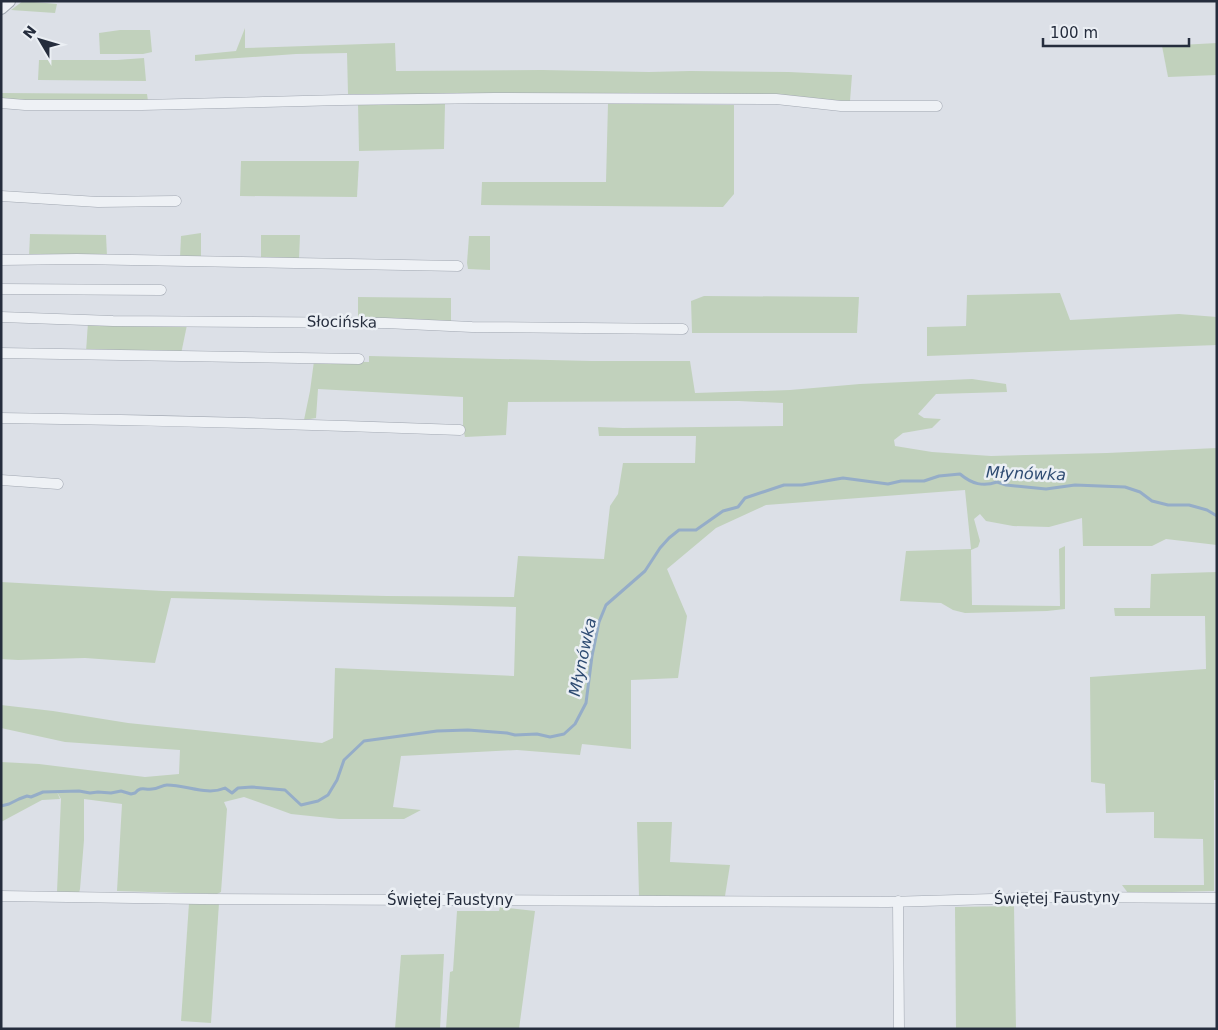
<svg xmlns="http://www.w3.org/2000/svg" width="1218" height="1030" font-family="'DejaVu Sans',sans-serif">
<rect width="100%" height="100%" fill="#dce0e7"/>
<g fill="#c1d1bc">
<polygon points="23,1 57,4 55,13 11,10"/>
<polygon points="245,28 245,48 395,43 396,71 542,70 649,72 690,71 789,72 852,75 850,101 638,96 348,94 347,53 296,54 195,61 195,55 236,51"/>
<polygon points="120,30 150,30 152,52 143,54 100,54 99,33"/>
<polygon points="1217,43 1217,75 1168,77 1162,46"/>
<polygon points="144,58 146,81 38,80 39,60 117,60"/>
<polygon points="1,93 147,94 148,101 17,100 1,98"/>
<polygon points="358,103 445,104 444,149 359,151"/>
<polygon points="608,103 734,105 734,194 723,207 481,205 482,182 606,182"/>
<polygon points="241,161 359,161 357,197 240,196"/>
<polygon points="201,233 201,258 180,258 181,236"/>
<polygon points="30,234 106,235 107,256 29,257"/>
<polygon points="261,235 300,235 299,259 261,260"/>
<polygon points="469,236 490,236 490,270 468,269 467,263"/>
<polygon points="1060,293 1070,320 1179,314 1217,317 1217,345 927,356 927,327 966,326 967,295"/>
<polygon points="704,296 859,297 857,333 692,333 691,301"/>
<polygon points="358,297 451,298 451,322 358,319"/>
<polygon points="88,322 187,325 181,354 86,352"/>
<polygon points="369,356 592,361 690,361 695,393 790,390 860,384 972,379 1006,384 1007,392 936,394 918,414 924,418 941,419 932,428 903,433 894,440 895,446 932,452 991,456 1107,453 1217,448 1217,545 1166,539 1152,546 1083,546 1082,518 1049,527 1013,526 986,521 980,514 974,519 980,541 978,547 971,550 972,605 1060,606 1059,549 1065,546 1065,609 1047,611 965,613 953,610 941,603 900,601 906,551 971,549 965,490 766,505 716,528 667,569 687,616 678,678 631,680 631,749 582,744 580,755 517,750 401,756 393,807 421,810 404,819 339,819 291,814 244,797 224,802 227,809 221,892 217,894 117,891 122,804 84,799 84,840 80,889 79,893 57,892 61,799 57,792 60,799 42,800 1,822 1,762 39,764 145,777 179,774 180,750 65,742 1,728 1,705 53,711 128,723 322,743 333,738 335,668 514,676 516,607 171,598 155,663 85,658 18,660 1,659 1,582 163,591 387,596 514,597 518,556 604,559 610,506 618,494 623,463 695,463 696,436 599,436 598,427 623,428 783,426 783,403 739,401 508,402 506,435 465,437 463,428 463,397 318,389 316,418 304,420 310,391 314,361 369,362"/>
<polygon points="1217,572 1217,780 1214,780 1214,891 1128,893 1122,885 1204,885 1203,839 1154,838 1154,812 1106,813 1105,784 1091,782 1090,677 1206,669 1205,616 1115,616 1114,608 1150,608 1151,574"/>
<polygon points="637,822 672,822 670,862 730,865 725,896 639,896"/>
<polygon points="189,903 219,903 211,1023 181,1021"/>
<polygon points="1014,906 1016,1029 956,1029 955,907"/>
<polygon points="500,907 535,911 519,1029 446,1029 450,972 453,971 457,911 499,911"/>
<polygon points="444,954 440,1029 395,1029 401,955"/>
</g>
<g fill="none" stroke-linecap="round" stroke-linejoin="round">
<path stroke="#95adc8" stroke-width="3" d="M 1,806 L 9,804 L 19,799 L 27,796 L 31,797 L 43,792 L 79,791 L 90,793 L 98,792 L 111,793 L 121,791 L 131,794 L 135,793 C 141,786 144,790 152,789 C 158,789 162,785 167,785 C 187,785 207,796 225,788 L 232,793 L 238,788 L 252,787 L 285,790 L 301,805 L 318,801 L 328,795 L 337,780 L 344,760 L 364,741 L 437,731 L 468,730 L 507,733 L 515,735 L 537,734 L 550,737 L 564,734 L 575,724 L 586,703 L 592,656 L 599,622 L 606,605 L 645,571 L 660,548 L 669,538 L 679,530 L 696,530 L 723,511 L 738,507 L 745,498 L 784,485 L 802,485 L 843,478 L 888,484 L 901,481 L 924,481 L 939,476 L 960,474 C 972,484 983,487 997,482 L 1006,485 L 1046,489 L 1075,485 L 1125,487 L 1140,492 L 1152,501 L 1168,505 L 1189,505 L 1207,510 L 1217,516"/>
<defs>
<g id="minor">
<polyline points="1,103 25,105 142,105 342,100 494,98 776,99 841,106 937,106"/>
<polyline points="1,196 98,202 176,201"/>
<polyline points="1,260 77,259 458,266"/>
<polyline points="1,289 161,290"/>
<polyline points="1,317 113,321 385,323 472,327 683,329"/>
<polyline points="1,353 359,359"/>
<path d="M 1,418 C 154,420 307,424 460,430"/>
<polyline points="1,480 58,484"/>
<polyline points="1,896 200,899 888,902 1062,897 1217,898"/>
<polyline points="898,901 899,1029"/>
</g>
<polyline id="tertiary" points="1,8 9,1"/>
</defs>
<use href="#minor" stroke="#a1a7b1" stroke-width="11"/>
<use href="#tertiary" stroke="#a1a7b1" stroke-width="14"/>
<use href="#minor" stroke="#eef1f5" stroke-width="10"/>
<use href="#tertiary" stroke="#eef1f5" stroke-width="12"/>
</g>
<g text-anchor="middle" stroke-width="5" stroke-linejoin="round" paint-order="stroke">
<g font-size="15" fill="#252d3d" stroke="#ebeff4">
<text transform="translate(342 322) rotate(1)" y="5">Słocińska</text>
<text transform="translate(1057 898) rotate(-1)" y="5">Świętej Faustyny</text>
<text x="450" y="905">Świętej Faustyny</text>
</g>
<g font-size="16" font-style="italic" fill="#2e4b72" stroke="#ebeff4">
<text transform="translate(1026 473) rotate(2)" y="6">Młynówka</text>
<text transform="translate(582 657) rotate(-78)" y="6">Młynówka</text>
</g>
</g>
<rect width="1218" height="1030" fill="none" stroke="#252d3d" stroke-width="5"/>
<g transform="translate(40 40) rotate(308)" stroke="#ebeff4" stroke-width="4" paint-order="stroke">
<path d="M0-4L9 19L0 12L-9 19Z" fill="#252d3d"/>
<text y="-8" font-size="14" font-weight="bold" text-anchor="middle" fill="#252d3d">N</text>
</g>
<path d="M1043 38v8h146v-8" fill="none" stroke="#252d3d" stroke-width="2.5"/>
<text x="1050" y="38" font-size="15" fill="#252d3d" stroke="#ebeff4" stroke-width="4" paint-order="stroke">100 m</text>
</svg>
